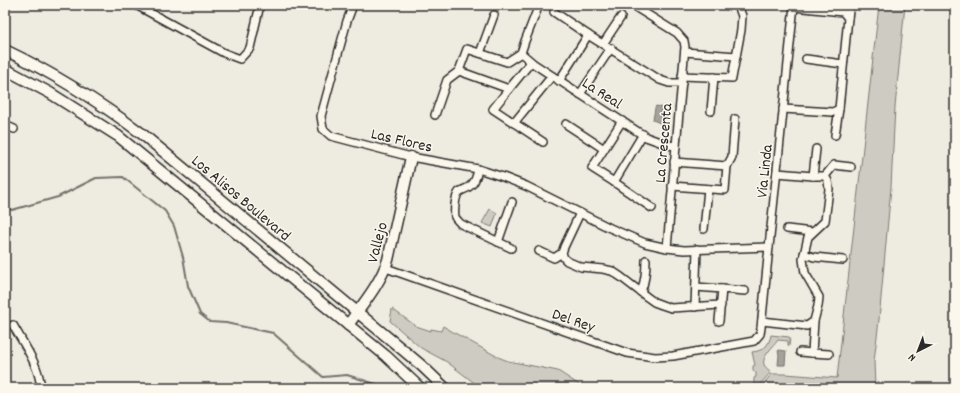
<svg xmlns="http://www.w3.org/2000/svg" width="960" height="393" font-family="Dekko,sans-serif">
<rect width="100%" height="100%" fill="#eeebe0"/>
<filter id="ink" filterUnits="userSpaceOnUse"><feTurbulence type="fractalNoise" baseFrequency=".025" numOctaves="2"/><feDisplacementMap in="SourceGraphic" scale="8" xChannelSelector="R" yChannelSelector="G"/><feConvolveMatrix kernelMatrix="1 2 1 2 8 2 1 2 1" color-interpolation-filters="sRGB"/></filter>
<g filter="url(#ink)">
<g fill="#cecbc2" stroke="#7c7b76">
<polygon points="879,5 905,5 895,107 891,187 879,320 874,361 875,388 759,388 772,374 786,374 837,378"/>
<polygon points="490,209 497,213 492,227 482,223"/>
<polygon points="392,309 416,326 431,331 431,329 441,331 443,326 453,332 498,357 508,361 558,371 584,388 494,388 493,387 491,388 481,388 447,362 421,348 390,321"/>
<path d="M 771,335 L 789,337 L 790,338 L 789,346 L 788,345 L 788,341 L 778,340 C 774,346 761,357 764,365 C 766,368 769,370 771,372 L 760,384 L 757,386 L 754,385 L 754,378 L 756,377 L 756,373 L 753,370 L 753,366 L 755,365 L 752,352 C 763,351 769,346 771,335 Z"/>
</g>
<g fill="#a4a29a" stroke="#74726e">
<polygon points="656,106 661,107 661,116 663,117 660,123 653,120 655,108"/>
<polygon points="779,350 786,351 785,365 778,365 779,355 778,351"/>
</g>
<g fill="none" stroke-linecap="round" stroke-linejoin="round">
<polyline stroke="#74726e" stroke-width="2" points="5,207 12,210 58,197 96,178 123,177 165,211 174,226 183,257 188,286 200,314 210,322 226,323 273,333 323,377 347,375 379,385 382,388"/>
<defs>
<g id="street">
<polyline points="136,5 224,53 240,59 250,48 260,5"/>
<polyline points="353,5 347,21 321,116 323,129 331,136 411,157 478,169 503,177 526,186 610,228 645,243 667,248 684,250 769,247"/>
<polyline points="632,5 677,33 684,41 685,47 676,146 667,248"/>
<polyline points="554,12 588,35 559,81"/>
<polyline points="848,18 850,5"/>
<polyline points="588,35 660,80 669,83 682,83"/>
<polyline points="603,44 621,17"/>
<polyline points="685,52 736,56"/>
<polyline points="480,53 494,15"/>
<polyline points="521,53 534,64 646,137 668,145 676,146"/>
<polyline points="521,53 525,41 539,5"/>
<polyline points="806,59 843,64"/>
<polyline points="459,71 509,89 531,62"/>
<polyline points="682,76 732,78 741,30 742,16 739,8 734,5"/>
<polyline points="509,89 493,109 543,142"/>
<polyline points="580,94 611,48"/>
<polyline points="783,109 833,112 839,109 848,18 843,12 794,7"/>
<polyline points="711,111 714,77"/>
<polyline points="435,115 447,80 459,71 467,49 507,62 521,53"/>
<polyline points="622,121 592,168 614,182 643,134"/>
<polyline points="514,123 552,76"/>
<polyline points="566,124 604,149"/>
<polyline points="5,125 14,129"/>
<polyline points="835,135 839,109"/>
<polyline points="727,166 732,157 735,119"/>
<path d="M 478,169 C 477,175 475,183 470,186 C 467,189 463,189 459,192 C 455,197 454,210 455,217 C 456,219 459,222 461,224 L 511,248"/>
<polyline points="813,176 816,149"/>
<polyline points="825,176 834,165 851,167"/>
<polyline points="614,182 652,208"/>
<polyline points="672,186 725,190 727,166 674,162"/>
<polyline points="580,213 564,247 562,253 564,258 567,261 581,267 603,269 612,271 621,277 647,297 654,302 662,305 671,308 721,305"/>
<polyline points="704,229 708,189"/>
<polyline points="787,229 812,232"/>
<polyline points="498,242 512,202"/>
<polyline points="539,251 554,258 562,253"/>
<polyline points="804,254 814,257 843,260"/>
<polyline points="386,268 627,353 655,357 673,356 754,341 760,334 761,328 769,247 794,5"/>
<polyline points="696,287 722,289"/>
<path d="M 641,292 C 645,282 646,272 646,260"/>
<polyline points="695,307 697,249"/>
<polyline points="719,321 722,289 745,291"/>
<polyline points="762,321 807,326 814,321 818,306 819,297 805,273 803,259 808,237 825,221 829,189 828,181 825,176 813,176 777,173"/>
<polyline points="814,321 812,353 829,354"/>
<path d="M 13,325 C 24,345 39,365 41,388"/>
<polyline points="800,352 812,353"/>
</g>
<g id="secondary">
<path d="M 5,50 C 53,73 98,101 141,133 L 403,350 L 422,366 L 445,388"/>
<polyline points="5,69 50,93 118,136 386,356 420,388"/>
<path d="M 348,325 C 363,304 380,284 388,260 L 411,157"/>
</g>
</defs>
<use href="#street" stroke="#2b2b2b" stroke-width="10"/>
<use href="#secondary" stroke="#2b2b2b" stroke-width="13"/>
<use href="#street" stroke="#fbf7ec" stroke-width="7"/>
<use href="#secondary" stroke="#fbf7ec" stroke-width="10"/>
</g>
</g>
<g text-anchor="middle" stroke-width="3" stroke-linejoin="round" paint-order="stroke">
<g font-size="16" fill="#2b2b2b" stroke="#fbf7ec">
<text transform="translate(603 92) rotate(33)" y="6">La Real</text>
<text transform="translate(402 139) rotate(13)" y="6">Las Flores</text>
<text transform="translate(662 143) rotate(-85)" y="6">La Crescenta</text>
<text transform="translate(763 171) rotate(-84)" y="6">Via Linda</text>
<text transform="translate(242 197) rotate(40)" y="6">Los Alisos Boulevard</text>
<text transform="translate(376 242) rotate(-75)" y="6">Vallejo</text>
<text transform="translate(574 319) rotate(19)" y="6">Del Rey</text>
</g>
</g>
<rect width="960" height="393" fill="none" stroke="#fbf7ec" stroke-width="20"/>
<rect x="10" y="10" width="940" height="373" fill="none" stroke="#2b2b2b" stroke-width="1.5" filter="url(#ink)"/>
<g transform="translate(918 351) rotate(222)" stroke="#fbf7ec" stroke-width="3" paint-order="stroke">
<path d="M0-3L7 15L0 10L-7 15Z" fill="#2b2b2b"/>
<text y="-6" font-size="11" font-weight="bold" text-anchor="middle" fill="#2b2b2b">N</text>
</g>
</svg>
